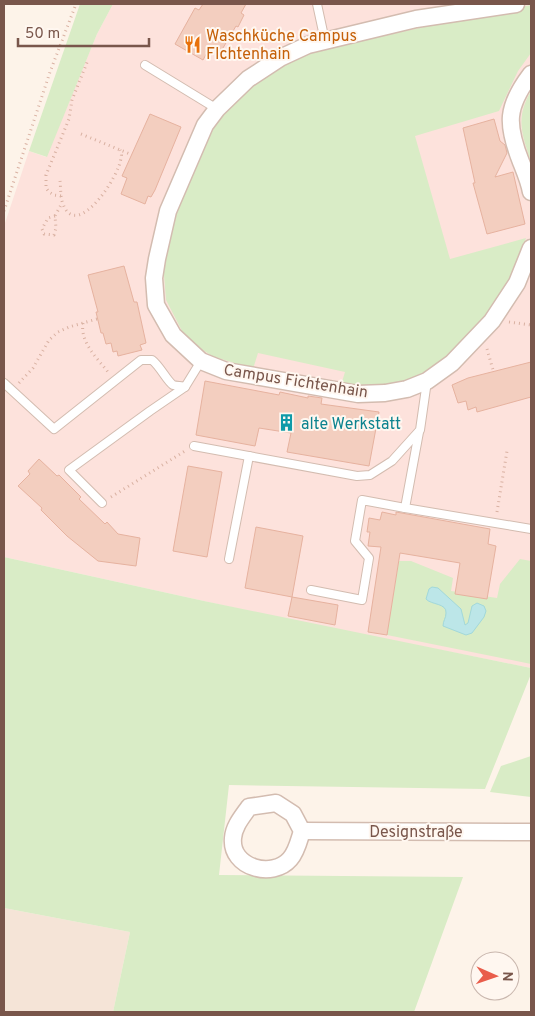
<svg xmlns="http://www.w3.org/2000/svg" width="535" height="1016" font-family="Overpass,sans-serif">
<rect width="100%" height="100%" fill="#fdf3e9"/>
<polygon fill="#f5e4d7" points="4,908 130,932 113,1012 4,1012"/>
<polygon fill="#fde2dc" points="113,4 531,4 531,668 285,619 4,557 4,226 29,151 46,157 97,34"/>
<g fill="#d9ecc6">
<polygon points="80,4 113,4 97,34 47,157 29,151"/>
<polygon points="531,5 531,53 518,71 499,111 415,136 450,259 526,238 509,283 480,324 437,366 399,386 370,389 341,385 345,372 258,353 253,369 212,356 197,346 182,331 166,300 163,263 176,211 207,139 224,113 254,83 285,63 315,51 474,16"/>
<path d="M 531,91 L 531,162 C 522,134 515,118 531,91 Z"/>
<polygon points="4,557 204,601 531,668 531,674 485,789 229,785 219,875 463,877 414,1012 113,1012 130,932 4,908"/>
<polygon points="520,559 531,561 531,664 387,635 399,561 411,561 453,578 451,591 497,598 500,584"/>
<polygon points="531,756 531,797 490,792 501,766"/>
</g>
<path fill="#bce6e8" stroke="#a2d8da" d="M 432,587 L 438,588 L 461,609 L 465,625 L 468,623 L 472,606 L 477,603 L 484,606 L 486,611 L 484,617 L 472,633 L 466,635 L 443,626 C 443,621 446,618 446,613 C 447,603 431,605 426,599 L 429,589 Z"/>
<g fill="#f3cebf" stroke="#e6b29f">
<polygon points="203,4 246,4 241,13 244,15 238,27 236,26 220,53 210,47 203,60 175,44 195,8 199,10"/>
<polygon points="150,114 181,127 155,190 151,197 148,196 145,204 121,194 127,178 122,176"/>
<polygon points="494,119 500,141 505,145 507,153 495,177 513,172 525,224 487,234 473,183 475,183 463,128"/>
<polygon points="124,266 134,302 137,302 146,343 140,345 142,350 118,356 117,351 113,352 111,343 106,344 103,333 101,333 96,312 98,312 88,275"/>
<polygon points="531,362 531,397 477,412 476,407 468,410 466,401 458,403 452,385 468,378"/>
<polygon points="205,381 279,395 280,392 308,398 308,396 322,398 321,404 379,412 369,466 287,452 291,433 259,428 255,446 196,435"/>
<polygon points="39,459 57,476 59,475 81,497 79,499 105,524 107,522 118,534 140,538 136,566 98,561 67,536 41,510 42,508 18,486 30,474 28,471"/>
<polygon points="188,466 222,472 207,557 173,551"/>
<polygon points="382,512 396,515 396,512 490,529 488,544 496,546 487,599 455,594 460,563 400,553 387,635 368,632 381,547 368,546 370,532 367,532 369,518 380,520"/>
<polygon points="256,527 303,536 292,597 245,588"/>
<polygon points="292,597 338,605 335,625 288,616"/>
</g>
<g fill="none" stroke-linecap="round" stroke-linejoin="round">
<defs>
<g id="service">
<polyline points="317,4 325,41"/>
<polyline points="145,65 217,109"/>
<path d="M 4,383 L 54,429 L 141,360 L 152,360 C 160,366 167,381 173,385 C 176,386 182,386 185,387"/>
<polyline points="419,432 405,508 531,529"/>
<polyline points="194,446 357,476 370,475 392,461 420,430 427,381"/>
<polyline points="102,503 69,470 150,411 185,387 201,361"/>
<polyline points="229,559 249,456"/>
<polyline points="311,590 362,600 369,558 355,541 362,500 405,508"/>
</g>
<g id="minor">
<polyline points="516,4 416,19 308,45 280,58 248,79 217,109 205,125 168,211 157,259 154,278 156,305 173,335 201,361 226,371 358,394 385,393 407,389 427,381 452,363 492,321 517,283 531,248"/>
<path d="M 531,74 C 506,107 506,124 521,162 C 525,172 529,181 531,192"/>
<path d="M 276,803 L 293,814 L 302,831 C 299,840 297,851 290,859 C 273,879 230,868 233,838 C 234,826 242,817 249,807 Z"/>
<polyline points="302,831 531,832"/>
</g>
</defs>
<use href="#service" stroke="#d3bcb0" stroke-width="10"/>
<use href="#minor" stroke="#d3bcb0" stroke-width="19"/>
<g stroke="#d9b1a2" stroke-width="3" stroke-dasharray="1 4" stroke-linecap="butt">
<polyline points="81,134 130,154"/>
<path d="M 60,181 C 61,188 60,197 63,204 C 77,242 121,174 121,157 C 122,155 121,152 120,150"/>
<polyline points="61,196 54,195 49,192 46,188 46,175 69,119 72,100 88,60"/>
<polyline points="4,211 50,72 76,4"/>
<polyline points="55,216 48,218 42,229 44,234 54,235 56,228 55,216 62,203"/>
<polyline points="509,322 531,325"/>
<path d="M 83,323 C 80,342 96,357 108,372"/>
<polyline points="487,349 493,370"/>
<polyline points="19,383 33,368 49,340 58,332 69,327 97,319"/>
<polyline points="111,497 185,451"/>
<polyline points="497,512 507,451"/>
</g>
<use href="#service" stroke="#fff" stroke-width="8"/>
<use href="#minor" stroke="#fff" stroke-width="16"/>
</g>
<defs>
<symbol id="restaurant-bare" viewBox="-9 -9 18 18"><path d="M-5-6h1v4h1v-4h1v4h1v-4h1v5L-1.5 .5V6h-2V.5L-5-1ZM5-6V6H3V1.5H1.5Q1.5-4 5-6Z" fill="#e8710a" stroke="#fff7f0" stroke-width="2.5" paint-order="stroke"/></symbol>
<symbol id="building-bare" viewBox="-9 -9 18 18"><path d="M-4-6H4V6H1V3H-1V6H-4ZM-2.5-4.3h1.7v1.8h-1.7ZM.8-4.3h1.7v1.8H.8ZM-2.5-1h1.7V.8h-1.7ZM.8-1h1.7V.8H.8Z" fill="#0f9aa8" stroke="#fff7f0" stroke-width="2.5" paint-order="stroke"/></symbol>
</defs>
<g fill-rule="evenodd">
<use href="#restaurant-bare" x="180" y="32" width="25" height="25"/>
<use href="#building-bare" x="274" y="410" width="25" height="25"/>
</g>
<g text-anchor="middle" stroke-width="4" stroke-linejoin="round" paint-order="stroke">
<g font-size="16" fill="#c56008" stroke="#fff7f0" text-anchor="start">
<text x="206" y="41">Waschküche Campus<tspan x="206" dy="18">FIchtenhain</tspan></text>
</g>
<g font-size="16" fill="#79564b" stroke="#fff7f0">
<text transform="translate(296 380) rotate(9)" y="6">Campus Fichtenhain</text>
<text x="416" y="837">Designstraße</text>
</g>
<g font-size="16" fill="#0d838f" stroke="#fff7f0" text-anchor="start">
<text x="301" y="429">alte Werkstatt</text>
</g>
</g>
<rect width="535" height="1016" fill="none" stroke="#79564b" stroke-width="10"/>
<g transform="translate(495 976) rotate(92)"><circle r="24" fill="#fff7f0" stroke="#c9b7ae"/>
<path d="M0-4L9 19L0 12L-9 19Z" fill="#e95d4b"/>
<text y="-8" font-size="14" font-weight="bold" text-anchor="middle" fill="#79564b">N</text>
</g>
<path d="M18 38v8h131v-8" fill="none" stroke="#79564b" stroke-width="2.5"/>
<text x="25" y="38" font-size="15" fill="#79564b" stroke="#fff7f0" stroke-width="4" paint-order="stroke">50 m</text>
</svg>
